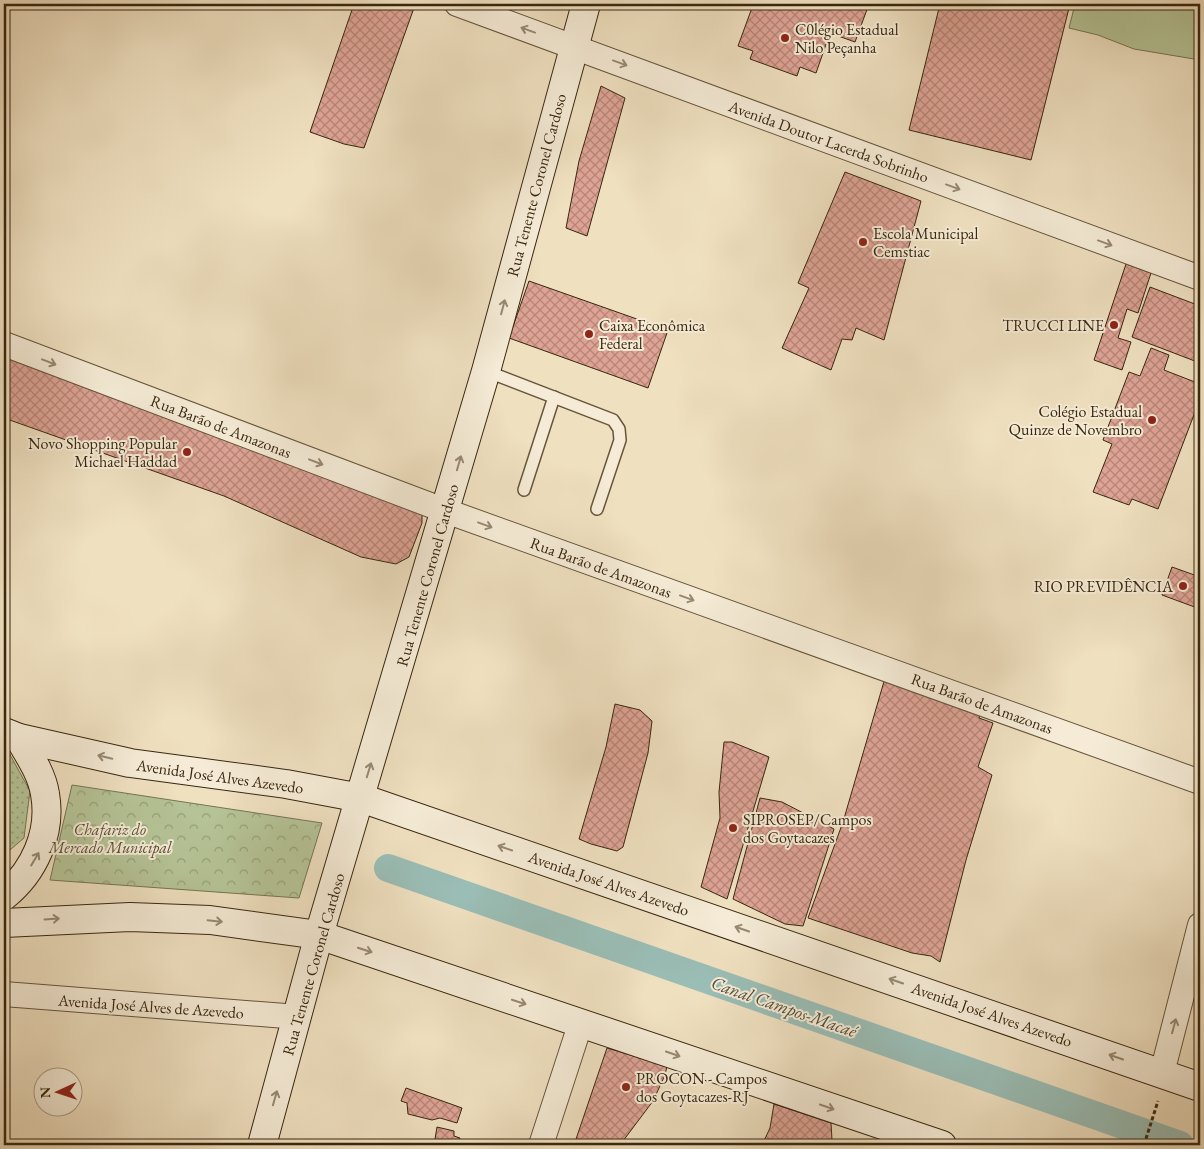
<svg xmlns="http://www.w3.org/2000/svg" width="1204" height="1149" font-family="'EB Garamond',serif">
<defs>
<pattern id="park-crowns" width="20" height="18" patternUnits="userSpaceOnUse" patternTransform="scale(1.25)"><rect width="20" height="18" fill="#b5c396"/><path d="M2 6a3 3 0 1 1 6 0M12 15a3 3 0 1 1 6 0" fill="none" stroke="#949e79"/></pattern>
<pattern id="garden-dots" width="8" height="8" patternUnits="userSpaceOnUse" patternTransform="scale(1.25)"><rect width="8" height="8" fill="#b5c396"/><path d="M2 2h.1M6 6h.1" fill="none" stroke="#949e79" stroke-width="1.8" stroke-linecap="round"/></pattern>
<pattern id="building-cross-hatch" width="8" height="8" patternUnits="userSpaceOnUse" patternTransform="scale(1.25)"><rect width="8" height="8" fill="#dea395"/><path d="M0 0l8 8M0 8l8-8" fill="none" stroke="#b58578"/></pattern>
</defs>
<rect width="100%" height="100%" fill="#efe0c0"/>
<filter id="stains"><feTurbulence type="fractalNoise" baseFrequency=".004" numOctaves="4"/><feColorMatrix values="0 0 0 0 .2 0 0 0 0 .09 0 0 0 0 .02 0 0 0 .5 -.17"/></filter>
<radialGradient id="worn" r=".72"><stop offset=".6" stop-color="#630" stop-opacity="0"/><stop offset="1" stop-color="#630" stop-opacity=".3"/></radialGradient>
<polygon fill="#b5c396" stroke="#767552" points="1075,4 1200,4 1200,60 1134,49 1098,35 1069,28"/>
<polygon fill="url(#park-crowns)" stroke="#767552" points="72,785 322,823 299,898 50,880"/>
<polygon fill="url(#garden-dots)" stroke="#767552" points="4,749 8,751 30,791 24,838 4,855"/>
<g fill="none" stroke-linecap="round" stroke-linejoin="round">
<polyline stroke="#9abdb5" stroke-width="28" points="388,868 1180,1145"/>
</g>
<g fill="url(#building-cross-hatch)" stroke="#38270f">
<polygon points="354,4 415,5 364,148 344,144 310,132"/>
<polygon points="749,4 869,4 855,42 830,33 816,73 800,67 797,76 750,59 753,51 738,46 753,5"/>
<polygon points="940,4 1070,4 1031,160 909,130"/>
<polygon points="601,86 625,98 587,236 566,228 579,161"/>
<polygon points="845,172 921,201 884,340 856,328 852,340 842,339 831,370 782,348 809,288 798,283"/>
<polygon points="1126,264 1151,273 1138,313 1127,309 1118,338 1131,342 1122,370 1094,360"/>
<polygon points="529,281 668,330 648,388 509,338"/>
<polygon points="1150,287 1200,306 1200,363 1132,337"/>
<polygon points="1151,348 1169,355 1164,370 1200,384 1200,399 1158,509 1132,499 1129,505 1093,492 1112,444 1103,440 1129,372 1140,376"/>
<polygon points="4,351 422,510 422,523 409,557 396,564 361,557 224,496 4,418"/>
<polygon points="1172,567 1200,577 1200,609 1162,595"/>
<polygon points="885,678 981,710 979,718 993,723 978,767 992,775 966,860 940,962 931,956 912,953 808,918 843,822"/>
<polygon points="615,704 640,710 652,721 648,753 623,847 617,851 591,844 579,839 606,747"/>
<polygon points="724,742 732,742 769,757 727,899 701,887 720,818 719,792"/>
<polygon points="760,798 782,802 834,829 803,926 785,924 733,899"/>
<polygon points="607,1048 667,1066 665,1075 653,1101 620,1145 574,1145"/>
<polygon points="406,1088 462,1108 457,1123 440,1118 432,1120 408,1114 407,1103 401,1101"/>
<polygon points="774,1104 831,1123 832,1140 828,1145 762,1145 770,1128"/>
<polygon points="437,1127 454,1131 454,1136 460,1138 457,1145 434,1145"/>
</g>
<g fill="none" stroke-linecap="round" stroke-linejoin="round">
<defs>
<g id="service">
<polyline points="486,371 613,420 619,429 620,440 597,509"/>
<polyline points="524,490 554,397"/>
</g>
<g id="minor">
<polyline points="457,4 1200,278"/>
<polyline points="4,344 446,511 1200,782"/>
<polyline points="4,994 298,1017"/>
<polyline points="1162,1073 1200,925"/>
<polyline points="541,1145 581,1022"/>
</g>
<g id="secondary">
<polyline points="4,732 19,738 130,763 286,784 361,798 1200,1087"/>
<path d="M 4,896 C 34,872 52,833 45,794 C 42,774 29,755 19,738"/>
<polyline points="4,923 130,917 210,920 319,935 942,1145"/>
<polyline points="262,1145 319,935 486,371 586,4"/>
</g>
</defs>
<use href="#service" stroke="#66553b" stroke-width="14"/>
<use href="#minor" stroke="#66553b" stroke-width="26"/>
<use href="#secondary" stroke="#38270f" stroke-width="30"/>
<polyline stroke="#38270f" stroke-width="3" stroke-dasharray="4 2.5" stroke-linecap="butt" points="1144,1145 1158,1101"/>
<use href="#service" stroke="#f5ebd6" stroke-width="11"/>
<use href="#minor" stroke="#f5ebd6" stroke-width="24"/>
<use href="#secondary" stroke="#f5ebd6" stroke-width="28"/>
</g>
<defs><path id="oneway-shaft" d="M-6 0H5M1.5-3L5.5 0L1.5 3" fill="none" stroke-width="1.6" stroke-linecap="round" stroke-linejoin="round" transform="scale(1.25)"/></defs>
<g stroke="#968972">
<use href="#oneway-shaft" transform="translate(528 30) rotate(-160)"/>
<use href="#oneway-shaft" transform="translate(620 63) rotate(20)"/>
<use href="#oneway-shaft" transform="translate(953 187) rotate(20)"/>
<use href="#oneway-shaft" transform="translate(1105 243) rotate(20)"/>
<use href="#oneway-shaft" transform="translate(503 307) rotate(-75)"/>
<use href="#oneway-shaft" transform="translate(49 362) rotate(21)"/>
<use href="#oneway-shaft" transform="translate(316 462) rotate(21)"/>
<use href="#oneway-shaft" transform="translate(459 463) rotate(-74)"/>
<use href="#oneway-shaft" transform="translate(485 525) rotate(20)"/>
<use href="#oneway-shaft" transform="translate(687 598) rotate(20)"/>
<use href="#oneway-shaft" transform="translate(105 757) rotate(-167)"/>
<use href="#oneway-shaft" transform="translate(369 770) rotate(-73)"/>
<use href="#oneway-shaft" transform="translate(505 848) rotate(-161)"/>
<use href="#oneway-shaft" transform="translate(35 859) rotate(-59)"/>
<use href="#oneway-shaft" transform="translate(52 919) rotate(-4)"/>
<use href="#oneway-shaft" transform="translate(215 921) rotate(6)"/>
<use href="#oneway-shaft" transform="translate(742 929) rotate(-161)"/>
<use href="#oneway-shaft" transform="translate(365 950) rotate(18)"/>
<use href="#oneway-shaft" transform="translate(896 981) rotate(-161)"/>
<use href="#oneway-shaft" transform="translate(519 1002) rotate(18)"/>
<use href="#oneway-shaft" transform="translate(1174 1026) rotate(-75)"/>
<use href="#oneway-shaft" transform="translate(673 1054) rotate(19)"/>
<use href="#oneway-shaft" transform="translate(1116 1057) rotate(-161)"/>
<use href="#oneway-shaft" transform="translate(275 1098) rotate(-74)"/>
<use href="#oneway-shaft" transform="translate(827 1107) rotate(19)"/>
</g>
<g fill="#8f2418" stroke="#f5ebd6" stroke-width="2">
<circle cx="785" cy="38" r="5"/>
<circle cx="863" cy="242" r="5"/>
<circle cx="1114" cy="325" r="5"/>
<circle cx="589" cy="334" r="5"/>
<circle cx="1152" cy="420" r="5"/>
<circle cx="187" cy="452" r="5"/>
<circle cx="1183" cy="586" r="5"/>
<circle cx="733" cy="828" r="5"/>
<circle cx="626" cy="1087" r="5"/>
</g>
<g text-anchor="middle" stroke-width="4" stroke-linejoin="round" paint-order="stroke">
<g font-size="16" fill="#38270f" stroke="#f5ebd6" text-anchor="start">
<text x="795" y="35">C0légio Estadual<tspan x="795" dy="18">Nilo Peçanha</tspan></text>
<text x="873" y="239">Escola Municipal<tspan x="873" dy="18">Cemstiac</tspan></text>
<text x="599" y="331">Caixa Econômica<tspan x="599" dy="18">Federal</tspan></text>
<text x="1104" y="331" text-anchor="end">TRUCCI LINE</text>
<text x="1142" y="417" text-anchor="end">Colégio Estadual<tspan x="1142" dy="18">Quinze de Novembro</tspan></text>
<text x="177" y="449" text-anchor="end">Novo Shopping Popular<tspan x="177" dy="18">Michael Haddad</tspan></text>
<text x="1173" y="592" text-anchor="end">RIO PREVIDÊNCIA</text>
<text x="743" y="825">SIPROSEP/Campos<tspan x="743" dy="18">dos Goytacazes</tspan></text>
<text x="636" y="1084">PROCON - Campos<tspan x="636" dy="18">dos Goytacazes-RJ</tspan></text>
</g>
<g font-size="16" fill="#38270f" stroke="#f5ebd6">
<text transform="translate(829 141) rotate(20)" y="6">Avenida Doutor Lacerda Sobrinho</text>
<text transform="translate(536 185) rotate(-75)" y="6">Rua Tenente Coronel Cardoso</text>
<text transform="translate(221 426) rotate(21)" y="6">Rua Barão de Amazonas</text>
<text transform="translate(601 567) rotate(20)" y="6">Rua Barão de Amazonas</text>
<text transform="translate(427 575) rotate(-74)" y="6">Rua Tenente Coronel Cardoso</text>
<text transform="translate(982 703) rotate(20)" y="6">Rua Barão de Amazonas</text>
<text transform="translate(220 776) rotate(8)" y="6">Avenida José Alves Azevedo</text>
<text transform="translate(609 883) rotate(19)" y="6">Avenida José Alves Azevedo</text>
<text transform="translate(313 964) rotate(-74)" y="6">Rua Tenente Coronel Cardoso</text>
<text transform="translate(151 1006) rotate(4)" y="6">Avenida José Alves de Azevedo</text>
<text transform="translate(992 1014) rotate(19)" y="6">Avenida José Alves Azevedo</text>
</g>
<g font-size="16" font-style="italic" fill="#574e31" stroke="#f5ebd6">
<text x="110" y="835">Chafariz do<tspan x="110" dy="18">Mercado Municipal</tspan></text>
</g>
<g font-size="18" font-style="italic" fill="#504c38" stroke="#f5ebd6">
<text transform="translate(784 1007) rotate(19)" y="6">Canal Campos-Macaé</text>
</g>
</g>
<rect width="1204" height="1149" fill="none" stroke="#efe0c0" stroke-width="20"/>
<rect x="5" y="5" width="1194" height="1139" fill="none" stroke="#38270f" stroke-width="2.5"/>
<rect x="10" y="10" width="1184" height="1129" fill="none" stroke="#38270f"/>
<g transform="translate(58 1092) rotate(267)"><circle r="24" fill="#f5ebd6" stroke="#a99d86"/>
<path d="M0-4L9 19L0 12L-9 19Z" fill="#8f2418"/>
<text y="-8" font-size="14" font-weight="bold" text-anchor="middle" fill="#38270f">N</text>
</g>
<rect width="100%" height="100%" filter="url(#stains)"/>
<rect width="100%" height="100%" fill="url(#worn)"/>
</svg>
